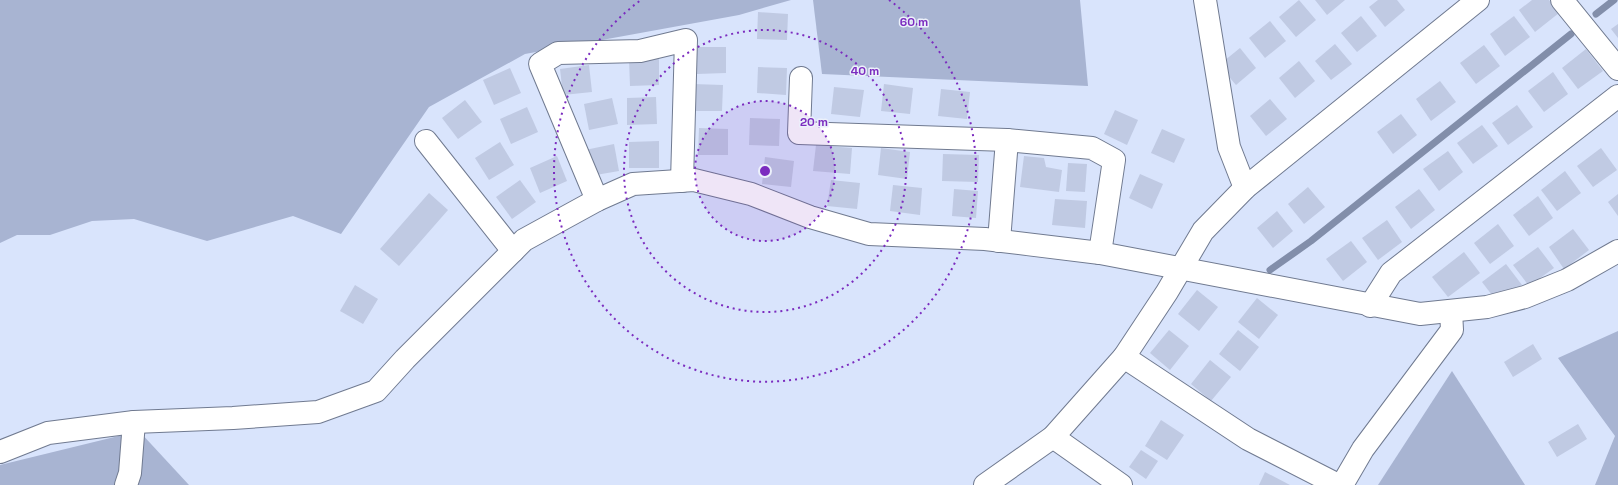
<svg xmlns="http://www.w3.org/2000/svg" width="1618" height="485" font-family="'Space Grotesk',sans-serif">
<rect width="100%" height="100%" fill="#d9e4fc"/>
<g fill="#a8b4d2">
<polygon points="0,0 791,0 739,15 525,54 429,107 341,234 293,216 207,241 134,219 92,221 50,235 17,235 0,243"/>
<polygon points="813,0 1080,0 1088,86 822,74"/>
<polygon points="1618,331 1618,485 1595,485 1615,436 1558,358"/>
<polygon points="1452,371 1525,485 1378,485"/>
<polygon points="139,431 189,485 0,485 0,465"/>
</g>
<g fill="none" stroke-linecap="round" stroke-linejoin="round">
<g stroke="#828eaa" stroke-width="7">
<polyline points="1596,14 1614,0"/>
<polyline points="1270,270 1311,241 1571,34"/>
</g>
</g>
<g fill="#c0cae3">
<polygon points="1299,0 1316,20 1296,37 1279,17"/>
<polygon points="1315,0 1345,0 1327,15"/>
<polygon points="1378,0 1397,0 1405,10 1385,27 1369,7"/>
<polygon points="1532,0 1549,0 1559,13 1535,32 1519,10"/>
<polygon points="758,12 788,14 787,40 757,39"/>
<polygon points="1361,16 1377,36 1357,52 1341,33"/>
<polygon points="1514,16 1530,37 1505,56 1490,34"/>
<polygon points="1270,21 1286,41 1265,58 1249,38"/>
<polygon points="1618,24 1618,38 1611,29"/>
<polygon points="1335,44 1352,64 1331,80 1315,61"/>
<polygon points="1484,45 1500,66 1476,84 1460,63"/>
<polygon points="696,47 726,47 726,73 697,74"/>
<polygon points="1240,48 1256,68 1236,85 1219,65"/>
<polygon points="1586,49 1603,71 1578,89 1562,68"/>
<polygon points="629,59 659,59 659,85 630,86"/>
<polygon points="1299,61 1315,81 1295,98 1279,78"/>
<polygon points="589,65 592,92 563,95 560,69"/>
<polygon points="758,67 787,68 786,95 757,93"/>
<polygon points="510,68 521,93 494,105 483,80"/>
<polygon points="1553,72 1568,94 1544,112 1528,91"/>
<polygon points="1440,81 1456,102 1431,121 1416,99"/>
<polygon points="693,84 723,85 722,111 692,111"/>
<polygon points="884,84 913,88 910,114 881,111"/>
<polygon points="834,87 864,90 860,117 831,114"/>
<polygon points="941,89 970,92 967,119 938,116"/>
<polygon points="656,97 657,124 627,125 627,98"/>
<polygon points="612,98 618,124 589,130 584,104"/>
<polygon points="1270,99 1287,119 1266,136 1250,116"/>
<polygon points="465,100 482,122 458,139 442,118"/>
<polygon points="1517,105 1533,127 1508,145 1492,123"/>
<polygon points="527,107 538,132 511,144 500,119"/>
<polygon points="1115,110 1138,120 1127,145 1104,134"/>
<polygon points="1401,114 1417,135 1393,154 1377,132"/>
<polygon points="750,118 780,119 779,146 749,145"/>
<polygon points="1482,125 1498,146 1473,164 1457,143"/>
<polygon points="699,128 728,129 728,155 698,155"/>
<polygon points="1162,129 1185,139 1174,163 1151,153"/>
<polygon points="659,141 659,168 629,168 629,142"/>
<polygon points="500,142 514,165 489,180 475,158"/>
<polygon points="614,144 619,171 590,176 585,150"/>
<polygon points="816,145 852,148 850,174 813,171"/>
<polygon points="881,148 910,152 907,179 878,175"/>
<polygon points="1601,148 1617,170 1593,187 1577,166"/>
<polygon points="1448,151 1463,172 1439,191 1423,169"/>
<polygon points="943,154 979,155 978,182 942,181"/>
<polygon points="557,156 567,181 540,193 530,168"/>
<polygon points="1024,156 1044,158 1046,167 1062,170 1059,192 1020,187"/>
<polygon points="765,157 794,161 791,187 762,184"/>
<polygon points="1068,163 1087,164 1085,192 1066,191"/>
<polygon points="1565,171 1581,193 1557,211 1541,190"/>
<polygon points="1140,174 1163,184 1152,209 1129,198"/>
<polygon points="520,180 536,202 512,219 496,197"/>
<polygon points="831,180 860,183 857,209 827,206"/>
<polygon points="893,185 922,188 920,215 890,211"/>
<polygon points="1308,187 1325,207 1304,224 1288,204"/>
<polygon points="954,189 978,191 976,218 952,216"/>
<polygon points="1419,189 1435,210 1411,229 1395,207"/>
<polygon points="429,193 448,210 399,266 380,249"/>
<polygon points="1618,194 1618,216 1608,202"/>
<polygon points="1538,196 1553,218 1529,236 1513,215"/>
<polygon points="1055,199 1087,201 1085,228 1052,225"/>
<polygon points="1277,211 1293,231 1273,248 1257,228"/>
<polygon points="1387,220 1402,242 1378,260 1362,238"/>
<polygon points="1498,224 1514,246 1490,264 1474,243"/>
<polygon points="1573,229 1589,250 1564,269 1549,247"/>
<polygon points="1351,241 1367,262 1343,281 1326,259"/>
<polygon points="1538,247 1554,268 1529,286 1513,265"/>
<polygon points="1464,252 1480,273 1448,297 1432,277"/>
<polygon points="1506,264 1522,285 1498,303 1482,282"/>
<polygon points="355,285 378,299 363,324 340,311"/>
<polygon points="1197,290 1218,307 1199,331 1178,314"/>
<polygon points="1257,298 1278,315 1259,339 1238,322"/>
<polygon points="1169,330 1189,346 1170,370 1150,353"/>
<polygon points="1238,330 1259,347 1240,371 1219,354"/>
<polygon points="1533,344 1542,359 1513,377 1504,362"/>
<polygon points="1210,360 1231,377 1211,401 1191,384"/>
<polygon points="1161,420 1184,435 1167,460 1145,446"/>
<polygon points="1578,424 1587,439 1557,457 1548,442"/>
<polygon points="1141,450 1158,461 1146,479 1129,467"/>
<polygon points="1265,472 1290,485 1259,485"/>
</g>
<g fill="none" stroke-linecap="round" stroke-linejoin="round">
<defs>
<g id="minor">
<polyline points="1205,0 1229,147 1245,188"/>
<polyline points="1562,0 1618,69"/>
<polyline points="801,78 799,133 1007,140 1092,148 1114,160 1100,253"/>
<polyline points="426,141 513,251"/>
<polyline points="597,200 540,64 558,53 640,51 686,40 682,181"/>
<polyline points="999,241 1007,140"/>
<polyline points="1370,306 1391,273 1618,96"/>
<polyline points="1124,357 1248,439 1338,485"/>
<polyline points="1053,437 1121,485"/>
<polyline points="0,452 48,433 134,422 233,418 318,412 376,391 405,359 524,240 597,200 633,184 694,180 751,194 810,217 869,234 985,239 1100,253 1420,314 1487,307 1525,297 1567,280 1618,251"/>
<polyline points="126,485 130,473 134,422"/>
<polyline points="985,485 1053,437 1124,357 1167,292 1203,231 1245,188 1478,0"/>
<polyline points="1342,485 1363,449 1452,330 1451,311"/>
</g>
</defs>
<use href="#minor" stroke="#707a90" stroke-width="24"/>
<use href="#minor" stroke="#fff" stroke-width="22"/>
</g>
<circle cx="765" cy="171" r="70" fill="#7b2cbf" fill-opacity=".12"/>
<g fill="none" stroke="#7b2cbf" stroke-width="2" stroke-dasharray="2 4">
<circle cx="765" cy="171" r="70"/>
<circle cx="765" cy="171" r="141"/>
<path d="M889 0A211 211 0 1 1 641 0"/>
</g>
<circle cx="765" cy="171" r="6" fill="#7b2cbf" stroke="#ecf1fb" stroke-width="2"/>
<g font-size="12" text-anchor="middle" font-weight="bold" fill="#7b2cbf" stroke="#ecf1fb" stroke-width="3" stroke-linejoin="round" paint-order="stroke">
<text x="914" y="26">60 m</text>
<text x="865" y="75">40 m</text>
<text x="814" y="126">20 m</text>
</g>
</svg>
